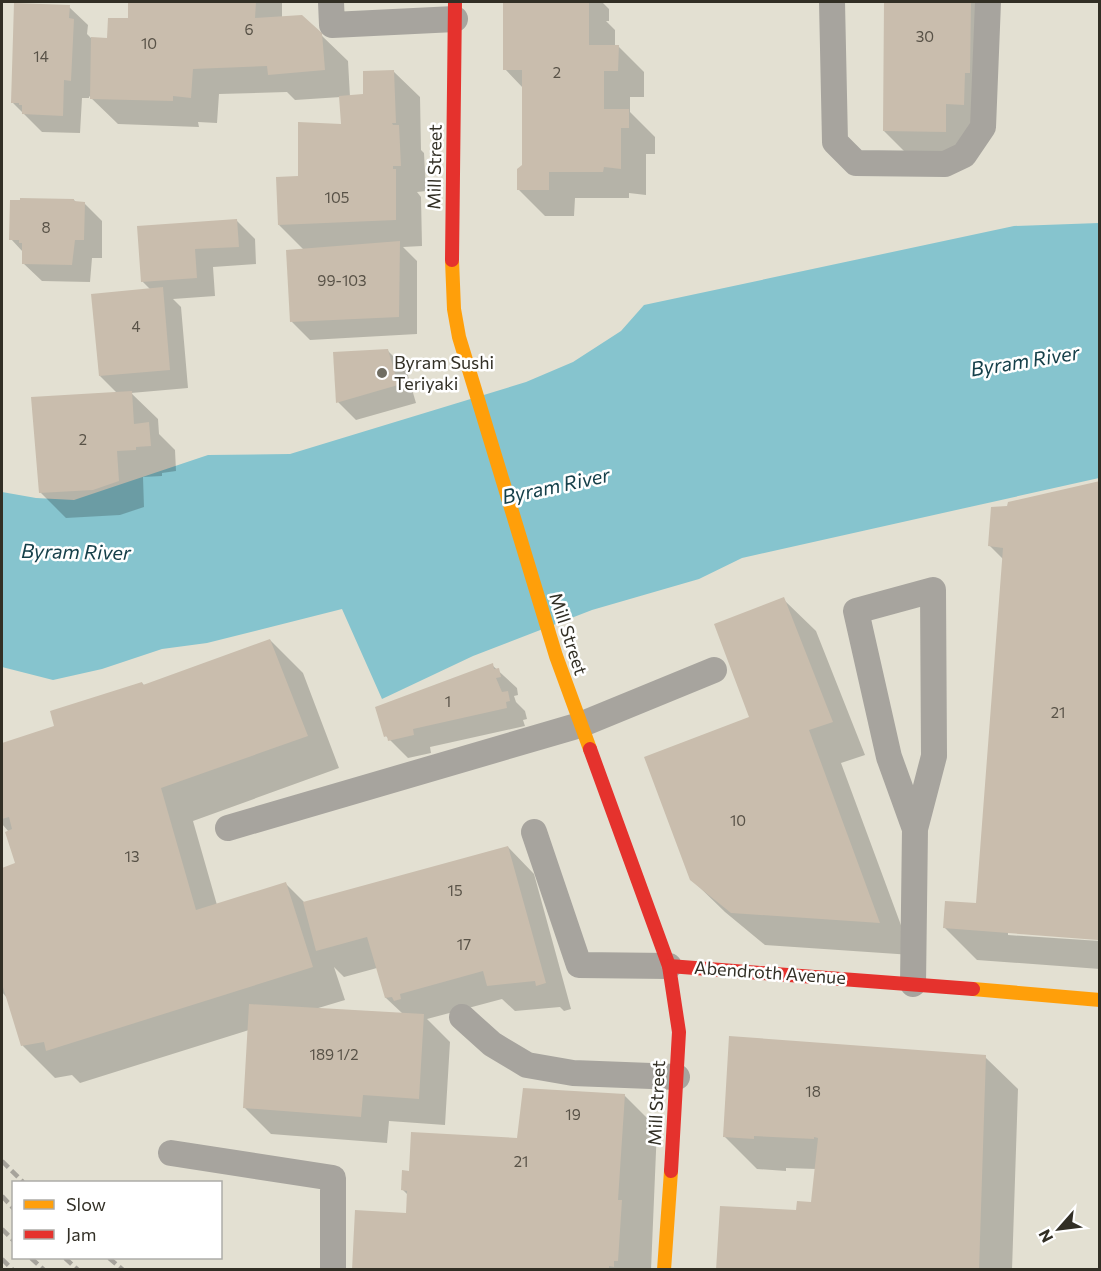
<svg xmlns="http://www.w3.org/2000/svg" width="1101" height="1271" font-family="Commissioner,sans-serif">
<rect width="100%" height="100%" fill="#e3e0d2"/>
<polygon fill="#86c4ce" points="1099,223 1099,478 742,558 699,579 592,610 473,656 382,699 342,609 207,643 162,649 102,669 53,680 2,667 2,492 36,498 74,500 208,455 290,454 526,382 573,362 621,331 644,305 1014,226"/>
<g fill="#0003" fill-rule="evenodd">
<polygon points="129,2 282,2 282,18 321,35 348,61 350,97 365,96 393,71 420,97 421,150 424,153 426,191 417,192 421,197 422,246 403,247 417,261 417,334 310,340 292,322 304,250 279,225 300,177 342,125 341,97 295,100 287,92 219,94 217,123 198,122 199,127 118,124 89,96 89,98 82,98 80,133 42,132 12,102 69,7 88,25 87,34 91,38 108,40 129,20"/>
<polygon points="505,2 602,2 609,9 609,21 606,21 615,30 615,46 618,46 644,72 644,97 630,97 630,112 655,137 655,154 646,154 646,195 629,193 629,198 575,198 574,216 545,216 519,190 523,166 523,88 505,69"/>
<polygon points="886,2 997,2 971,158 910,157 884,131"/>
<polygon points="74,200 77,203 84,203 102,221 102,258 92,258 90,282 42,281 23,263 23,252 11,239"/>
<polygon points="237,221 255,239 256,264 213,267 215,296 173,299 181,307 188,388 131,393 158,419 159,434 175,450 176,471 162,473 162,476 143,477 144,507 120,515 66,518 40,492 118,394 100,376 151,290 142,281"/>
<polygon points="388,351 406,369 416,403 356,420 338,402"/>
<polygon points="1100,482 1100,938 1008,931 1008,935 1100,941 1100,969 977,960 944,927 977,904 1004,560 990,546 1008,507"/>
<polygon points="783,599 816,631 865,755 841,763 912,955 765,945 725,912 691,879 751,718"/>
<path d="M 270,640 L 303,673 L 339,768 L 193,821 L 217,905 L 286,884 L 305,903 L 508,847 L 534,874 L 571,1009 L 564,1011 L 560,1007 L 515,1011 L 502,999 L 427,1019 L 450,1042 L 445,1125 L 389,1121 L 387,1143 L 271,1134 L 245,1108 L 249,1030 L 80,1083 L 72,1075 L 55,1078 L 23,1046 L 7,998 L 2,992 L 2,869 L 17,864 L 9,832 L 2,824 L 2,805 L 5,803 L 2,790 L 2,744 L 56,727 L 142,683 L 145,686 ZM 334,967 L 344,977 L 377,968 L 386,998 L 403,1014 L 315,1009 L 345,1000 Z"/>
<polygon points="492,665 517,688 518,695 514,696 516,702 525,711 527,719 523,720 525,726 430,747 431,753 408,758 386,736"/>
<polygon points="985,1057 1018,1089 1012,1270 718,1270 797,1212 812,1204 816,1169 786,1168 786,1171 757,1169 724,1136"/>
<polygon points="624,1095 657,1128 651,1270 353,1270 408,1214 409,1196 403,1190 410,1173 518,1139"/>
</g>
<g fill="#c9bdad">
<polygon points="128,2 256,2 255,18 302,15 322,33 325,70 268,75 267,66 193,69 191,98 173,96 173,101 90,99 91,37 107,38 108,18 128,18"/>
<polygon points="503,2 589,2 589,45 619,45 618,71 604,71 604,109 629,109 629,128 621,128 621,169 604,167 603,172 549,172 549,190 517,190 517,169 522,165 522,70 503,70"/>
<polygon points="884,2 971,2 970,73 965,73 964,105 946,104 946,132 883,131"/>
<polygon points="14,3 70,5 69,18 74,19 71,81 64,80 63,116 22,114 22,105 19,105 19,103 11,103"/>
<polygon points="394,70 396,123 392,123 393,125 399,125 401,166 393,166 393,169 396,169 396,220 278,225 276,177 298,176 298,122 341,124 339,96 363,94 363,71"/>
<polygon points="20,198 74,199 74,201 85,202 84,240 75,240 72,265 22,264 22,243 19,243 19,240 9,240 10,200 20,200"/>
<polygon points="237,219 239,247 195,249 197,278 141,282 137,226"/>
<polygon points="400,241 399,317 290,322 286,250"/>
<polygon points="163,287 170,370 99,376 91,294"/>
<polygon points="388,349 398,385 336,403 333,352"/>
<polygon points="132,391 134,424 149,422 151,446 136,447 136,450 117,451 119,481 93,490 39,493 31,397"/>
<polygon points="1100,481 1098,940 943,928 945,901 976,903 1003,548 988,546 991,507 1007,506 1008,502"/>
<polygon points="784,597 833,722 809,730 880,923 731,913 690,880 644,757 749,717 714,624"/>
<polygon points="270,639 308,736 161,788 196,910 286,882 313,967 46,1051 44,1042 21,1046 2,984 2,868 15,863 5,832 12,829 9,817 2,819 2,803 3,802 2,796 2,743 54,726 50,711 142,682 143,685"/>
<polygon points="493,663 494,669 499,668 501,677 496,678 502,692 508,691 510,701 506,702 507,708 413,729 414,735 388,741 387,736 384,737 375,707"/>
<polygon points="508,846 546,983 536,986 535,981 487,986 483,971 400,994 401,999 394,1001 392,997 385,998 367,937 316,951 303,902"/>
<polygon points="249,1004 424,1014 419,1099 363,1095 361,1117 243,1108"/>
<polygon points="729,1036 986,1055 979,1270 716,1270 720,1206 796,1210 797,1201 811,1202 818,1138 814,1137 814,1139 754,1136 754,1139 723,1137"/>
<polygon points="523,1088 625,1094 618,1200 622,1200 618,1261 614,1261 614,1267 609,1266 609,1270 352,1270 355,1210 406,1213 407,1191 401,1190 402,1170 409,1171 411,1132 517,1138"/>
</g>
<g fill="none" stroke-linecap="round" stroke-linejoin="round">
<g stroke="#a7a49e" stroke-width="26">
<polyline points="331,2 332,25 455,19"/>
<polyline points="832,2 835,142 856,163 945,164 964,155 983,127 988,2"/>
<polyline points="228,828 580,725 714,670"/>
<polyline points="534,832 579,965 669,966"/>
<polyline points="913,984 915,829 934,756 933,590 856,611 889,757 915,829"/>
<polyline points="462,1017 492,1044 527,1065 573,1073 677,1077"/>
<polyline points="171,1153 333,1178 333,1270"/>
</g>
<g stroke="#ff9f0a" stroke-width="14">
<polyline points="452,260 454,309 459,337 556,656 590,749"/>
<polyline points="973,989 1100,1000"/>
<polyline points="664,1270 671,1171"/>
</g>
<g stroke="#e5322d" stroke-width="14">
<polyline points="452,260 455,2"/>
<polyline points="590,749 669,966 679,1032 671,1171"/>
<polyline points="669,966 973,989"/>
</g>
<g stroke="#a6a39b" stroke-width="4.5" stroke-dasharray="9 4.5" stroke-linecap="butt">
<polyline points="2,1161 23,1182"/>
<polyline points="2,1196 14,1209"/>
<polyline points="2,1229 14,1241"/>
<polyline points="31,1258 44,1270"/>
<polyline points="65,1258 78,1270"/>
<polyline points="109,1258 123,1270"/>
<polyline points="2,1259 13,1270"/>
</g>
</g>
<circle fill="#706d62" stroke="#fff" stroke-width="2" cx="382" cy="373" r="6"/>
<g text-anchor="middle" stroke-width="5" stroke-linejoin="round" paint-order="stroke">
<g font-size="15" fill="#585247">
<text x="249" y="35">6</text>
<text x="925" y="42">30</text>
<text x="149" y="49">10</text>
<text x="41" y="62">14</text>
<text x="557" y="78">2</text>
<text x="337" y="203">105</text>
<text x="46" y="233">8</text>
<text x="342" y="286">99-103</text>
<text x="136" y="332">4</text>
<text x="83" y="445">2</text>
<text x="448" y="707">1</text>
<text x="1058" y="718">21</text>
<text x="738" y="826">10</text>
<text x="132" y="862">13</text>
<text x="455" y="896">15</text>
<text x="464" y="950">17</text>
<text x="334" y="1060">189 1/2</text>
<text x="813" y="1097">18</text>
<text x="573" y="1120">19</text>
<text x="521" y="1167">21</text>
</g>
<g font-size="18" fill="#322f25" stroke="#fff">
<text transform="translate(435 167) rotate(-89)" y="6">Mill Street</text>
<text transform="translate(568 634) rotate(72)" y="6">Mill Street</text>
<text transform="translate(770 973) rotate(4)" y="6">Abendroth Avenue</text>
<text transform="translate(657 1103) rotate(-87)" y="6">Mill Street</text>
</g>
<g font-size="18" fill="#322f25" stroke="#fff" text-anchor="start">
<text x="394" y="369">Byram Sushi<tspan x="394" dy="21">Teriyaki</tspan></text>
</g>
<g font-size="20" font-style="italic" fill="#16404a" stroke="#fff">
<text transform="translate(1025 361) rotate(-9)" y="7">Byram River</text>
<text transform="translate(556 486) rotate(-12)" y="7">Byram River</text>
<text transform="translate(76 552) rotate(1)" y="7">Byram River</text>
</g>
</g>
<rect width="1101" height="1271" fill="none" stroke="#322f25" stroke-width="6"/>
<rect x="12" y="1181" width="210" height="78" fill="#ffffff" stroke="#adaca8" stroke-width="1.5"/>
<rect x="24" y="1200" width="30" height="9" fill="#ff9f0a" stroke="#adaca8" stroke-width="1.5"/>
<text x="66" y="1211" font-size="18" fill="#322f25">Slow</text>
<rect x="24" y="1230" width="30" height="9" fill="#e5322d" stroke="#adaca8" stroke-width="1.5"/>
<text x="66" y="1241" font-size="18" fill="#322f25">Jam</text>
<g transform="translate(1059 1229) rotate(242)" stroke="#ffffff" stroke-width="4.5" paint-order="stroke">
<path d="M0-4.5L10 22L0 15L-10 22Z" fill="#322f25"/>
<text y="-9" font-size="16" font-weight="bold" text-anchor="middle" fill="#322f25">N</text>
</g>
</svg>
